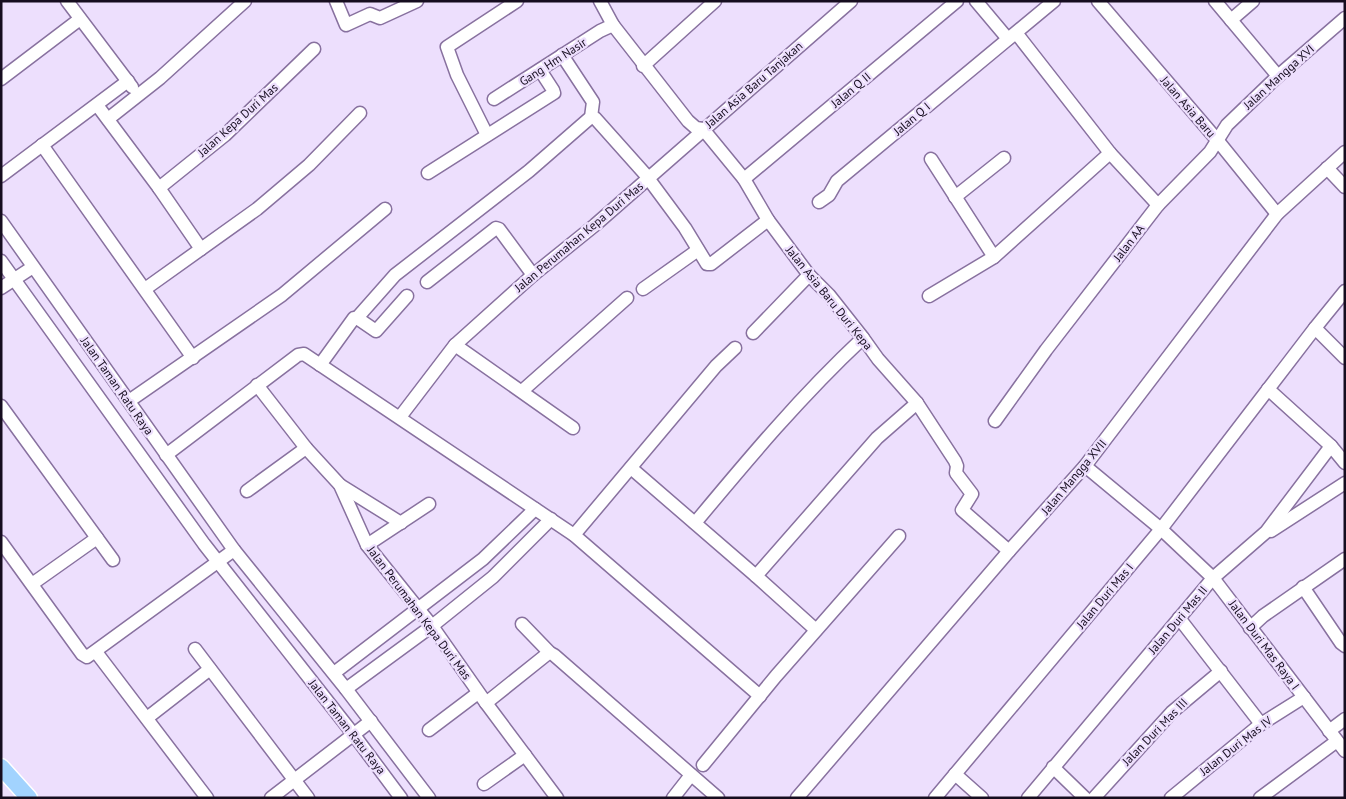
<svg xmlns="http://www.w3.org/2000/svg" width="1346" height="799" font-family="'PT Sans',sans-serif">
<rect width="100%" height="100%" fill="#eddffd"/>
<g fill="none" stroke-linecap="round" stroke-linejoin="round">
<defs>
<g id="minor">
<polyline points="67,1 132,87"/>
<polyline points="336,1 346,25 370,14 380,18 417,1"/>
<polyline points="600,1 613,25 688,121 696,128 703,129"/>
<polyline points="976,1 1008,39"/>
<polyline points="1098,1 1218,141 1277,214"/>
<polyline points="1215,1 1278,76"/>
<polyline points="1231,20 1253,1"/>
<polyline points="1017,34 1110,153 1158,205"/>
<polyline points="643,66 715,1"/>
<polyline points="1,79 80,19"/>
<polyline points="494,99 600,31 613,25"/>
<polyline points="97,105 159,188 201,249"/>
<polyline points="591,117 595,118 645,174 685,228 707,264 711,264 768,220"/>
<polyline points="108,119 160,78 245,1"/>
<polyline points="703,129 744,179 768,220 809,275 829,295 863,338 878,359 917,403 955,461 957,466 956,473 972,494 962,510 1009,551"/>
<polyline points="487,135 457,75 447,47 517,1"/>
<polyline points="42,145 193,358"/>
<polyline points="931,159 994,257"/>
<polyline points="1327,168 1345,187"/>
<polyline points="428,173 554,93 553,90 540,70"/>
<polyline points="1,176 128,81"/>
<polyline points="744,179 957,1"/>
<polyline points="159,188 225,135 314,49"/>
<polyline points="955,197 1004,158"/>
<polyline points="819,202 829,195 837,181 1054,1"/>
<polyline points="1,221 234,550 346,689 429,798"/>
<polyline points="1,261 204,544 354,735 401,798"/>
<polyline points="427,282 496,228 499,229 533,275"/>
<polyline points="1,288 33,267"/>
<polyline points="145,289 257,209 309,165 360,113"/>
<polyline points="643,289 698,250"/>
<polyline points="929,296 994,257 1110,153"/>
<polyline points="357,318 395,275 529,171 591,117 593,102 562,55"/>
<polyline points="1315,328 1345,358"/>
<polyline points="753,333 809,275"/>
<polyline points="455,345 573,428"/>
<polyline points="320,365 354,318 357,318 376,331 407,296"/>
<polyline points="257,385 306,448 340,485 367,545 432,626 486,703 557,798"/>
<polyline points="1268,389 1331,446 1345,463"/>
<polyline points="522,391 627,298"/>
<polyline points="129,401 282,295 385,209"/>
<polyline points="1,406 113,560"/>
<polyline points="400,417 455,345 533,275 595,225 851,1"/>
<polyline points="995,421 1046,350 1158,205 1210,152 1227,125 1278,76 1345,18"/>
<polyline points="166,455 298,355 304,354 574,535 760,696"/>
<polyline points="1085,466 1161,529 1213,578 1345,751"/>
<polyline points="631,468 756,576 816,630"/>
<polyline points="340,485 401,523"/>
<polyline points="247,491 306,448"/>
<path d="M 695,523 C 749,458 801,396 863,338"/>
<polyline points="1271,531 1345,483"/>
<polyline points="574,535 716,366 735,348"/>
<polyline points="1,542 82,654 87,657 234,550"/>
<polyline points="367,545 429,504"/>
<polyline points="756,576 877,438 917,403"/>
<polyline points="32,584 97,538"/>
<polyline points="1303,587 1341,643 1345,646"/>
<polyline points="1179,618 1261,724"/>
<polyline points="522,624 550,653"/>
<polyline points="1250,628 1263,616 1345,559"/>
<polyline points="195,649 308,798"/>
<polyline points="96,652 207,798"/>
<polyline points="334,673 483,559 535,509"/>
<polyline points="346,689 432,626 493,577 551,519"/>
<polyline points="486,703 546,655 550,653 554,655 718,798"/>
<polyline points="147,718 210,669"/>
<polyline points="429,730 478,693"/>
<polyline points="1329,731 1345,719"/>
<polyline points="703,765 776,676 899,536"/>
<polyline points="1053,767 1085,798"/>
<polyline points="955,774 982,798"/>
<polyline points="484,784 525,755"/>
<polyline points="271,798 371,721"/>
<polyline points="673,798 691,775"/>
<polyline points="797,798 1009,551 1085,466 1277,214 1345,152"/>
<polyline points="935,798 1161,529 1315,328 1345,291"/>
<polyline points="1028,798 1213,578 1266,532 1331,446"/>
<polyline points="1094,798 1172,712 1221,671"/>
<polyline points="1171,798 1261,724 1304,697"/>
<polyline points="1260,798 1337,741"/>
</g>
<polyline id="major" points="1,767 29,798"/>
</defs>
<use href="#minor" stroke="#88719f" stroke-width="15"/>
<use href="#major" stroke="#fff" stroke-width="19"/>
<use href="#minor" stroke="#fff" stroke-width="12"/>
<use href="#major" stroke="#a2d3fe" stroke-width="16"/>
</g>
<g text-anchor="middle" stroke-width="4.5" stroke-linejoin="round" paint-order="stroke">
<g font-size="12" fill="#160d1f" stroke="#eddffd">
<text transform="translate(553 62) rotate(-33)" y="4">Gang Hm Nasir</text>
<text transform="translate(1279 77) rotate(-42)" y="4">Jalan Mangga XVI</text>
<text transform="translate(754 85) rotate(-41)" y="4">Jalan Asia Baru Tanjakan</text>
<text transform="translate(851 90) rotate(-40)" y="4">Jalan Q II</text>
<text transform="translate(1188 107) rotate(49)" y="4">Jalan Asia Baru</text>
<text transform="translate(912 119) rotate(-40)" y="4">Jalan Q I</text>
<text transform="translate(238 120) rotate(-42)" y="4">Jalan Kepa Duri Mas</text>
<text transform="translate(579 237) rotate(-40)" y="4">Jalan Perumahan Kepa Duri Mas</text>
<text transform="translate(1129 243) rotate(-52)" y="4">Jalan AA</text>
<text transform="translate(829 298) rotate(51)" y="4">Jalan Asia Baru Duri Kepa</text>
<text transform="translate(117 386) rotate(55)" y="4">Jalan Taman Ratu Raya</text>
<text transform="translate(1074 477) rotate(-50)" y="4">Jalan Mangga XVII</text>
<text transform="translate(1105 596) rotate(-50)" y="4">Jalan Duri Mas I</text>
<text transform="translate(419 613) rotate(53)" y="4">Jalan Perumahan Kepa Duri Mas</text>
<text transform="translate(1178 620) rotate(-50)" y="4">Jalan Duri Mas II</text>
<text transform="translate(1264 645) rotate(53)" y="4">Jalan Duri Mas Raya I</text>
<text transform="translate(347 727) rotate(52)" y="4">Jalan Taman Ratu Raya</text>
<text transform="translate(1155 732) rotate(-46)" y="4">Jalan Duri Mas III</text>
<text transform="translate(1236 746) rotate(-38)" y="4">Jalan Duri Mas IV</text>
</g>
</g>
<rect width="1346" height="799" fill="none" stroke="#160d1f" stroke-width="5"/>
</svg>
